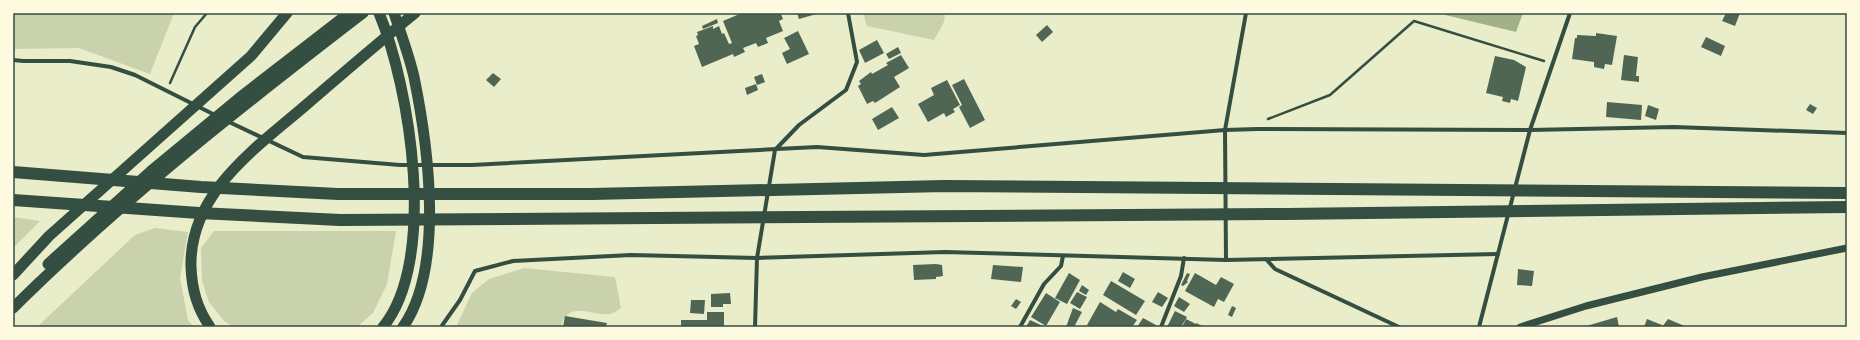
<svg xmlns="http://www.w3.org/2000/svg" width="1860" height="340" font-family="Roboto,sans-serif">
<rect width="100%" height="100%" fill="#e9edc9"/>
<g fill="#cad2ad">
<polygon points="13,13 174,13 150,74 79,48 13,49"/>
<polygon points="863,13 945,13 944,22 934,40 867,26"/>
<polygon points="13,217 40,221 13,248"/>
<polygon points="155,228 188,232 180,278 188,320 194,327 37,327 135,235"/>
<polygon points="214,231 396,231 387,284 373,313 357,327 233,327 224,321 209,302 202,281 201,248"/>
<path d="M 524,268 L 615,277 L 621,308 C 618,310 614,313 610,314 C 591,316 568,299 561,327 L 456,327 L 472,293 L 489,279 Z"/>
</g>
<polygon fill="#a3b18a" points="1437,13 1523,13 1516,32"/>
<g fill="#4f6655">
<polygon points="742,13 784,13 781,14 783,19 779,21 783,31 766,38 768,43 758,47 756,43 743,48 745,52 734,57 733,54 702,67 694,46 699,44 696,36 698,35 697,32 713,26 713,29 719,26 722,34 724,33 729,44 732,43 723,21"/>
<polygon points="797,13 820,13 799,19"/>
<polygon points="1726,13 1740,13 1735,26 1722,21"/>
<polygon points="717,19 718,23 703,29 702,26"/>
<polygon points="1047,25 1053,32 1042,42 1036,35"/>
<polygon points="798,31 809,54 787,64 782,53 790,49 784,38"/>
<polygon points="1596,33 1617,36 1612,65 1605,64 1604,69 1594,67 1594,62 1572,59 1575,38 1577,38 1577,35 1596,36"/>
<polygon points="1706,37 1725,46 1721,56 1701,47"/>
<polygon points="877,40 884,53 865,63 859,50"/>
<polygon points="898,47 901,53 889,59 886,54"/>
<polygon points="901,55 909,68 894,77 900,87 875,103 873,101 867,104 858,86 861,84 859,81 871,72 872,74 888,65 886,63"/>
<polygon points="1624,55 1638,57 1636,76 1639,76 1639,82 1621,80"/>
<polygon points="1495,56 1514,60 1526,67 1518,101 1511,99 1510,103 1502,101 1503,97 1486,93"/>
<polygon points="493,73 501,79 494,87 486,80"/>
<polygon points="762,74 765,82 757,85 754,77"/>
<polygon points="964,79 985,120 970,128 959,107 962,105 952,85"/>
<polygon points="947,80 960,105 953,109 955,112 946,117 944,113 928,122 918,104 934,95 931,88"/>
<polygon points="756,84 758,90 747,95 745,88"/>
<polygon points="1607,102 1642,105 1641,120 1606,117"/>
<polygon points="1810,104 1817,108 1813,114 1806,110"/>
<polygon points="1648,105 1659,109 1656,120 1645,116"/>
<polygon points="892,107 899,118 878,130 872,119"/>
<polygon points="936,264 942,265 943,276 936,277 936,279 914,280 913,265"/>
<polygon points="993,265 1023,267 1021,282 991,279"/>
<polygon points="1518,269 1534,271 1532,286 1517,285"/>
<polygon points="1123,272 1135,279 1130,288 1118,281"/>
<polygon points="1069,273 1080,280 1067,304 1055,298"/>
<polygon points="1187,273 1190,274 1187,281 1188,282 1183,286 1181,285"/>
<polygon points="1195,273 1216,285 1221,277 1234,284 1224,302 1218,299 1214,307 1185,291"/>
<polygon points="1111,281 1145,301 1136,315 1103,295"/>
<polygon points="1082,285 1089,290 1086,295 1079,291"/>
<polygon points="1077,292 1087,297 1080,309 1070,303"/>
<polygon points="1158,292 1168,298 1162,307 1152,302"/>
<polygon points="730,293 731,304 723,304 723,307 711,307 711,294"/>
<polygon points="1046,293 1060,302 1046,326 1031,317"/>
<polygon points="1179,297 1190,304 1184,312 1174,306"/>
<polygon points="1016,299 1021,302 1016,309 1011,306"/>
<polygon points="691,300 705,300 704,314 690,313"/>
<polygon points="1100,302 1116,312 1118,309 1137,320 1132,327 1090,327 1087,325"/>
<polygon points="1232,306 1236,308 1232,317 1228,315"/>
<polygon points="1073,308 1082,312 1074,327 1066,327"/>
<polygon points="1175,311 1187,317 1181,327 1167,327"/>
<polygon points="707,312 724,312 724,327 681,327 681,320 707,320"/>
<polygon points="565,316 607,323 606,327 563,327"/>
<polygon points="1617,317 1619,327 1583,327"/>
<polygon points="1143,318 1156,325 1155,327 1137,327"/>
<polygon points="1186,319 1196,324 1196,323 1205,327 1182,327"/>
<polygon points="1647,319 1662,325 1661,327 1644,327"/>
<polygon points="1668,319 1687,327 1662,327"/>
<polygon points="1030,320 1045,327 1026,327"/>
</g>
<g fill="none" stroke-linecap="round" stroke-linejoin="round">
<g stroke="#344e41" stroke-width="2.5">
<polyline points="170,83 195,27 207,13"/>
<polyline points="1268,119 1330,95 1414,21 1544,61"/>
</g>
<g stroke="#344e41" stroke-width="4">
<polyline points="13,60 23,61 70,61 111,67 135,75 215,115"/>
<polyline points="227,121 303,157 400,165 472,165 817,147 924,155 1225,130 1258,129 1530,130 1674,127 1847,133"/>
<polyline points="1266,259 1275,269 1399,327"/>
<polyline points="1226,260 1225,130 1246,13"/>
<polyline points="441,327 460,300 475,271 513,261 631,255 757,258 945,252 1226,260 1498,254"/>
<polyline points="755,327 757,258 775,150 799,125 846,90 857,62 848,13"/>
<polyline points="1020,327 1044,284 1061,266 1063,256"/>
<polyline points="1161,327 1181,276 1184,258"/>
<polyline points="1479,327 1530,130 1570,13"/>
</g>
<polyline stroke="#344e41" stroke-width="7" points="1520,327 1586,306 1702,277 1847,248"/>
<g stroke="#344e41" stroke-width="11">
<path d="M 379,13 C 410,87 438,260 383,327"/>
<path d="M 394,13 C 401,34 409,55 414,77 C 428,145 445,267 403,327"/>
<polyline points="48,264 151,171 243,95 349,13"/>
<polyline points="13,275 49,236 251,56 287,13"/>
<path d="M 13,308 C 122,200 242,106 363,13"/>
<path d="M 210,327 C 197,308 192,290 191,267 C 189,193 256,148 306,105 C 342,74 378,43 415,13"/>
</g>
<g stroke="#344e41" stroke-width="12">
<polyline points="13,172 201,187 338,194 592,194 944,186 1847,193"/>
<polyline points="13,200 199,213 340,220 1287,214 1847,207"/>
</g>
</g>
<rect width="1860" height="340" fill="none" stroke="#fefae0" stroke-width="28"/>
<rect x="14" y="14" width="1832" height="312" fill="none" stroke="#344e41" stroke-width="1.5"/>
</svg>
